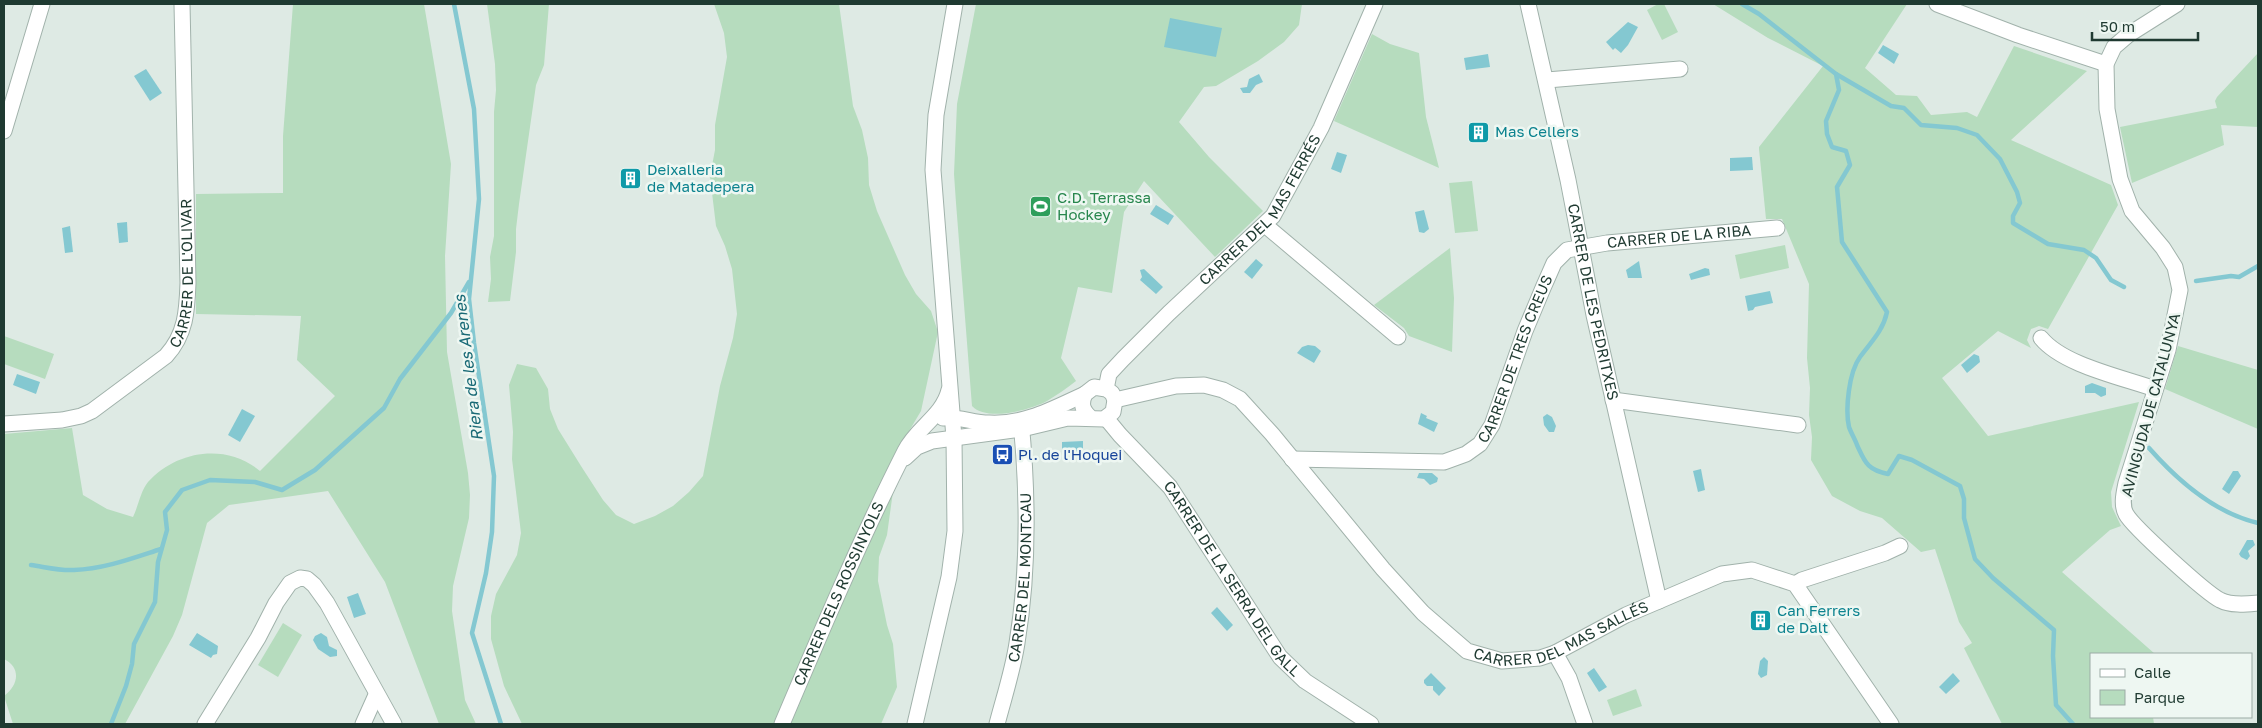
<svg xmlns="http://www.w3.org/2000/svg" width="2262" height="728" font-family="'Golos Text',sans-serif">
<rect width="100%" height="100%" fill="#deeae4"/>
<g fill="#b6dcbe">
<path d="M 293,4 L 424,4 L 451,164 L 445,256 L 447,352 L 468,473 L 470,495 L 469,518 L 453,586 L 452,611 L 465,700 L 476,724 L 439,724 L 385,582 L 328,491 L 229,505 L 207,523 L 182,615 L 173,636 L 125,724 L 13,724 L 4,696 C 18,686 22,668 4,659 L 4,434 L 72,428 L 83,495 L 107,509 L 133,517 C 138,507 141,490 148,482 C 177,450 227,443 260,471 L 335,396 L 297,360 L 301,316 L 196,314 L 196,194 L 283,193 L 283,136 Z"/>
<polygon points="487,4 549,4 544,65 536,85 519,204 516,229 516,252 510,301 488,302 491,279 490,257 494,236 494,112 496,90 495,64"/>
<polygon points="714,4 839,4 853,106 862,130 868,158 869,185 877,211 905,275 916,294 931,311 938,332 921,411 899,448 887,535 879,557 878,581 887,625 893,644 897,687 881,724 522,724 504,686 491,639 491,616 496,594 517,555 521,533 512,459 513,432 509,385 517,364 536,368 548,389 550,409 558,429 581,466 603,500 616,515 634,524 655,516 673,506 689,492 703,476 720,386 733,338 737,314 732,269 725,246 716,226 710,176 715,150 715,125 727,57 724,33"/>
<path d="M 976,4 L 1302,4 L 1299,25 L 1284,42 L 1258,61 L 1216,86 L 1204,87 L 1179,122 L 1209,157 L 1263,211 L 1215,257 L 1144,181 L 1124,212 L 1112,293 L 1078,287 L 1061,358 L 1076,381 C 1067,388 1057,395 1047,401 C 1030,410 987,422 972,406 L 956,203 L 954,174 L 957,104 Z"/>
<polygon points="1658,4 1664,4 1678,32 1662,40 1647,10"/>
<polygon points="1713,4 1907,4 1865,68 1896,95 1917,96 1931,115 1967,112 1977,117 2014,46 2087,71 2011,140 2111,185 2118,205 2048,329 2039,326 2031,329 2027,340 2031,348 1998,331 1942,378 1988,436 2139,402 2111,492 2112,507 2121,526 2110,530 2062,572 2155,654 2091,654 2091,717 2153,717 2154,724 2002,724 1964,648 1972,643 1959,622 1935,549 1921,552 1882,518 1860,511 1832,496 1811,460 1812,437 1809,415 1810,388 1807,358 1809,284 1782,219 1766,219 1759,149 1759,147 1823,66 1768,38"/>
<polygon points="1372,34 1390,44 1419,53 1426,117 1439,168 1334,121"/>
<polygon points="2258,53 2258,127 2221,125 2224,145 2132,183 2120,127 2217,108 2215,101 2217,97"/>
<polygon points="1472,181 1478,231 1455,233 1449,183"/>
<polygon points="1785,245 1789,268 1740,279 1735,255"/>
<polygon points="1450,248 1454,298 1452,352 1409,336 1404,328 1374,305"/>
<polygon points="4,336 54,354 45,379 4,364"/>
<polygon points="2178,346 2258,370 2258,429 2165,389"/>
<polygon points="283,623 302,635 278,677 258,665"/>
<polygon points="1636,689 1642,706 1613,716 1607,700"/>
</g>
<g fill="#84c8d1">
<polygon points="1170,18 1222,28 1216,57 1164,47"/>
<polygon points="1628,22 1638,27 1628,45 1621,53 1615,48 1613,50 1606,42"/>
<polygon points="1883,45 1899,54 1894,64 1878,53"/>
<polygon points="1488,54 1490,67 1466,70 1464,58"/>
<polygon points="146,69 162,93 150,101 134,76"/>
<polygon points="1259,74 1263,82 1256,85 1250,93 1243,93 1240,88 1247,87 1249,79"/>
<polygon points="1337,152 1347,155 1341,173 1331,169"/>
<polygon points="1752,157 1753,170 1730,171 1730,158"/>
<polygon points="1156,205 1174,216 1168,225 1150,214"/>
<polygon points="1424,210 1429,229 1424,233 1419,232 1415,212"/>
<polygon points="127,222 128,242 119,243 117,223"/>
<polygon points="70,226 73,252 65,253 62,228"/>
<polygon points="1256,259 1263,265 1252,279 1244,272"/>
<polygon points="1639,261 1642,278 1628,278 1626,270"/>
<polygon points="1705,268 1709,269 1710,275 1691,280 1689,274"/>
<polygon points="1144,269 1163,287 1156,294 1140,280 1142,277 1140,270"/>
<polygon points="1770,291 1773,303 1755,307 1753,310 1748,311 1745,296"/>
<polygon points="1308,345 1315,346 1321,351 1314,363 1297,353 1302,347"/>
<polygon points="1974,354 1979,356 1980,362 1967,373 1961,365"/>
<polygon points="17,374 40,382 36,394 13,385"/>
<polygon points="2092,383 2106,388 2106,395 2101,397 2095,393 2085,393 2085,386"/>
<polygon points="242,409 255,416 240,442 228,435"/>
<polygon points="1421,413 1427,416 1426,418 1438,423 1434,432 1418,424"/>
<polygon points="1547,414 1552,417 1556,426 1554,432 1549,432 1544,425 1543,417"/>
<polygon points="1083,441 1083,452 1062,452 1062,442"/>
<polygon points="1701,469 1705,490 1698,492 1693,471"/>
<polygon points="2233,471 2238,471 2241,476 2229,494 2222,489"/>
<polygon points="1419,473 1432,473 1438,478 1437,482 1430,485 1424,479 1417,478"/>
<polygon points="2247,540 2253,540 2255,545 2248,551 2250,556 2247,560 2241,557 2239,554"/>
<polygon points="358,593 366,614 354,618 347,597"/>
<polygon points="1217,607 1233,625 1227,631 1211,613"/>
<polygon points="197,633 218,646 217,654 213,655 211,658 189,645"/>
<polygon points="321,633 327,637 329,646 337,650 337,656 330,657 318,649 313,640 315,636"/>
<polygon points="1764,657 1768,661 1767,675 1761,678 1758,674 1760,661"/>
<polygon points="1594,668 1607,687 1599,692 1587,673"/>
<polygon points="1431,673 1446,688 1439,696 1433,690 1433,686 1427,686 1424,683 1424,680"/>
<polygon points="1953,673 1960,681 1946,694 1939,687"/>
</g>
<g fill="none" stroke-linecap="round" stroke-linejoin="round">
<g stroke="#84c8d1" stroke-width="4.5">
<polyline points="454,4 474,109 479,199 469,299 474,343 494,476 492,532 486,573 472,633 501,724"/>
<path d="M 1742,4 L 1759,14 L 1836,74 L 1839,90 L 1826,121 L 1827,134 L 1832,147 L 1846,151 L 1850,165 L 1837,187 L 1842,242 L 1887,312 C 1883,331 1871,342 1860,357 C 1849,372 1845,409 1849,427 C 1851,433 1855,439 1857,445 C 1865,462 1867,470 1888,474 L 1899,456 L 1912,460 L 1960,486 L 1964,499 L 1964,518 L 1975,559 L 1993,578 L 2054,630 L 2053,656 L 2056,705 L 2073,724"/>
<polyline points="1836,74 1891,106 1904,108 1921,125 1957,128 1977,135 2000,159 2017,192 2020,203 2013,216 2013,223 2048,244 2084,250 2096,258 2111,280 2124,287"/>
<polyline points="2196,281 2231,276 2239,277 2258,266"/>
<path d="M 2149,448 C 2178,481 2215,513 2258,523"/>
<path d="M 31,565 C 45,567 60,571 74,570 C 104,569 133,558 161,549"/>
<polyline points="111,724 126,686 132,664 134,644 155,602 158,562 167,530 165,512 182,490 210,480 255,482 282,490 315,470 384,408 400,379 451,313 469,282"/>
</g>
<defs>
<g id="minor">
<path id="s1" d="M 1528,4 L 1568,180 L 1594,315 L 1659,601"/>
<polyline points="1937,4 2018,35 2106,64"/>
<path d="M 2177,4 L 2128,35 L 2114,47 L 2106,64 L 2107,109 L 2120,179 L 2132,211 L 2163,248 L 2175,267 L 2180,290 L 2168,350 L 2126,483 C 2124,493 2121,505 2126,514 C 2133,527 2206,593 2220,600 C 2231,606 2247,604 2258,603"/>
<polyline points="1547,80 1680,69"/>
<polyline points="4,131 42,4"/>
<polyline points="1265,225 1398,337"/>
<path d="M 2041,338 C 2063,365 2121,377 2155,389"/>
<path id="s2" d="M 1106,389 L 1109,374 L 1123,359 L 1169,313 L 1273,216 L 1321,128 L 1375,4"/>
<path id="s3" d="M 1115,400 L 1176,386 L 1204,385 L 1223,390 L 1240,399 L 1272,434 L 1383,569 L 1423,613 L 1467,651 L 1502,661 L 1540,658 L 1555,653 L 1626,615 L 1722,574 L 1752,570 L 1795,584 L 1891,724"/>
<polyline points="1613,400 1798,425"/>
<path d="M 943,418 C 958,416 973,423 989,423 C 1025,425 1054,408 1085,394"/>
<path id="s4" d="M 1106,418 L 1120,435 L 1170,487 L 1280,657 L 1305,681 L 1371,724"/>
<path id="s5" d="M 4,424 L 62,420 L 81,416 L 92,411 L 166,356 C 186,334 187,311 188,283 L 182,4"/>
<path d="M 905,458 L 917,447 L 932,441 L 1022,429 L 1068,418 L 1104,419 L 1113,412 L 1115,400 L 1112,393 L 1106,389 L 1094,387 L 1085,394 C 1080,405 1083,411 1091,418"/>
<path id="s6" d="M 1292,459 L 1444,462 L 1466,454 L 1480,444 L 1492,425 L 1525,331 L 1543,288 L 1554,263 L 1567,250 L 1607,243 L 1777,228"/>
<polyline points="1795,584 1802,580 1885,553 1900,546"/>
<polyline points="1555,653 1569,678 1585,724"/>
<polyline points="205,724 258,638 276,603 290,583 300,578 307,579 314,585 327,603 394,724"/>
<polyline points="363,724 376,695"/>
<path id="s7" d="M 782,724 C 821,632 860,540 905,451 C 916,428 943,416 949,390"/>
<polyline points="915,724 949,577 955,531 954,438 933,170 936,115 955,4"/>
<path id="s8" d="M 997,724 C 1004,697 1013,670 1017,643 C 1029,570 1028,494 1021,421"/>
</g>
</defs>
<use href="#minor" stroke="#a1b2ab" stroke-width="17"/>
<use href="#minor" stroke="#fff" stroke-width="15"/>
</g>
<defs>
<symbol id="building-square" viewBox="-11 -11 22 22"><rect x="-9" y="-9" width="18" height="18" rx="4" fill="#0f9aa8" stroke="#eef7f2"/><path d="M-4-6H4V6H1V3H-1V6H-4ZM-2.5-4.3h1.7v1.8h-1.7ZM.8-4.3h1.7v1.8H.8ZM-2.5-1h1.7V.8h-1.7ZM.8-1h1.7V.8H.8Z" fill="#fff"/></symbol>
<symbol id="stadium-square" viewBox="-11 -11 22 22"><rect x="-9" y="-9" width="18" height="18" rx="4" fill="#2e9e5b" stroke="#eef7f2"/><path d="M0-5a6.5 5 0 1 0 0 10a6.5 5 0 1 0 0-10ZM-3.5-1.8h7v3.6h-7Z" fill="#fff"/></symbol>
<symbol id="bus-square" viewBox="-11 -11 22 22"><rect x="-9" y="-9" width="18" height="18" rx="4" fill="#1a4fb4" stroke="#eef7f2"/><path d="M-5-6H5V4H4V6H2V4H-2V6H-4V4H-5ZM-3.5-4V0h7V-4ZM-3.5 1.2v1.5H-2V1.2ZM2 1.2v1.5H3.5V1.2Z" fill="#fff"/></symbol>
</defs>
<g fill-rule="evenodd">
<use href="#building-square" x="1466" y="120" width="25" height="25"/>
<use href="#building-square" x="618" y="166" width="25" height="25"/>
<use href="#stadium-square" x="1028" y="194" width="25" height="25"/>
<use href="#bus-square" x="990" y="442" width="25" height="25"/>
<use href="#building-square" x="1748" y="608" width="25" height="25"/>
</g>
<g text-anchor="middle" stroke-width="5" stroke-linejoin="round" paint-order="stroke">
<g font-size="15" fill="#0d838f" stroke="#eef7f2" text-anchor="start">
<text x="1495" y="137">Mas Cellers</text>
<text x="647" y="175">Deixalleria<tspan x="647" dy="17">de Matadepera</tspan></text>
<text x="1777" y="616">Can Ferrers<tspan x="1777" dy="17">de Dalt</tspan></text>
</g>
<g font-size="15" fill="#27864d" stroke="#eef7f2" text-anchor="start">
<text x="1057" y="203">C.D. Terrassa<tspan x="1057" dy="17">Hockey</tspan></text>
</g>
<g font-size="15" fill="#1f3a31" stroke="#eef7f2">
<text dy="5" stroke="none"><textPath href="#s2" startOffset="240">CARRER DEL MAS FERRÉS</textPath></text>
<text dy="5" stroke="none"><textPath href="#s6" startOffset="520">CARRER DE LA RIBA</textPath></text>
<text dy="5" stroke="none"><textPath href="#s5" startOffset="269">CARRER DE L'OLIVAR</textPath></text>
<text dy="5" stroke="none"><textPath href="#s1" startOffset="305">CARRER DE LES PEDRITXES</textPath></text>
<text dy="5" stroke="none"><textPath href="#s6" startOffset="285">CARRER DE TRES CREUS</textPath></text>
<text transform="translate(2151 405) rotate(-75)" y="5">AVINGUDA DE CATALUNYA</text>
<text dy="5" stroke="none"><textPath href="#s8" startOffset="149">CARRER DEL MONTCAU</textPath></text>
<text dy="5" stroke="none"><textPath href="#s4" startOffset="205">CARRER DE LA SERRA DEL GALL</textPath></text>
<text dy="5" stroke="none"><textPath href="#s7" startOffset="142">CARRER DELS ROSSINYOLS</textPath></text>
<text dy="5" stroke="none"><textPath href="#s3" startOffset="570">CARRER DEL MAS SALLÉS</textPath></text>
</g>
<g font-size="15" fill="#164399" stroke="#eef7f2" text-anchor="start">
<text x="1018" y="460">Pl. de l'Hoquei</text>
</g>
<g font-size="16" font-style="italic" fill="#196a76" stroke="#eef7f2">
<text transform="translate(468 368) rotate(-97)" y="6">Riera de les Arenes</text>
</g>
</g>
<rect width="2262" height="728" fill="none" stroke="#1f3a31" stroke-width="10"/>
<rect x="2090" y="653" width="162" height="65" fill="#eef7f2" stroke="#9baba5"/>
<rect x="2100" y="669" width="25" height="8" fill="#ffffff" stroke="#9baba5"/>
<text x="2134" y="678" font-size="15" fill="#1f3a31">Calle</text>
<rect x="2100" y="690" width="25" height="15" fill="#b6dcbe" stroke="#9baba5"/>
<text x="2134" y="703" font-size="15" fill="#1f3a31">Parque</text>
<path d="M2092 32v8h106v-8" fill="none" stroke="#1f3a31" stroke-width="2.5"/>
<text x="2100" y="32" font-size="15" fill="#1f3a31" stroke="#eef7f2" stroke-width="4" paint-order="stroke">50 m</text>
</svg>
